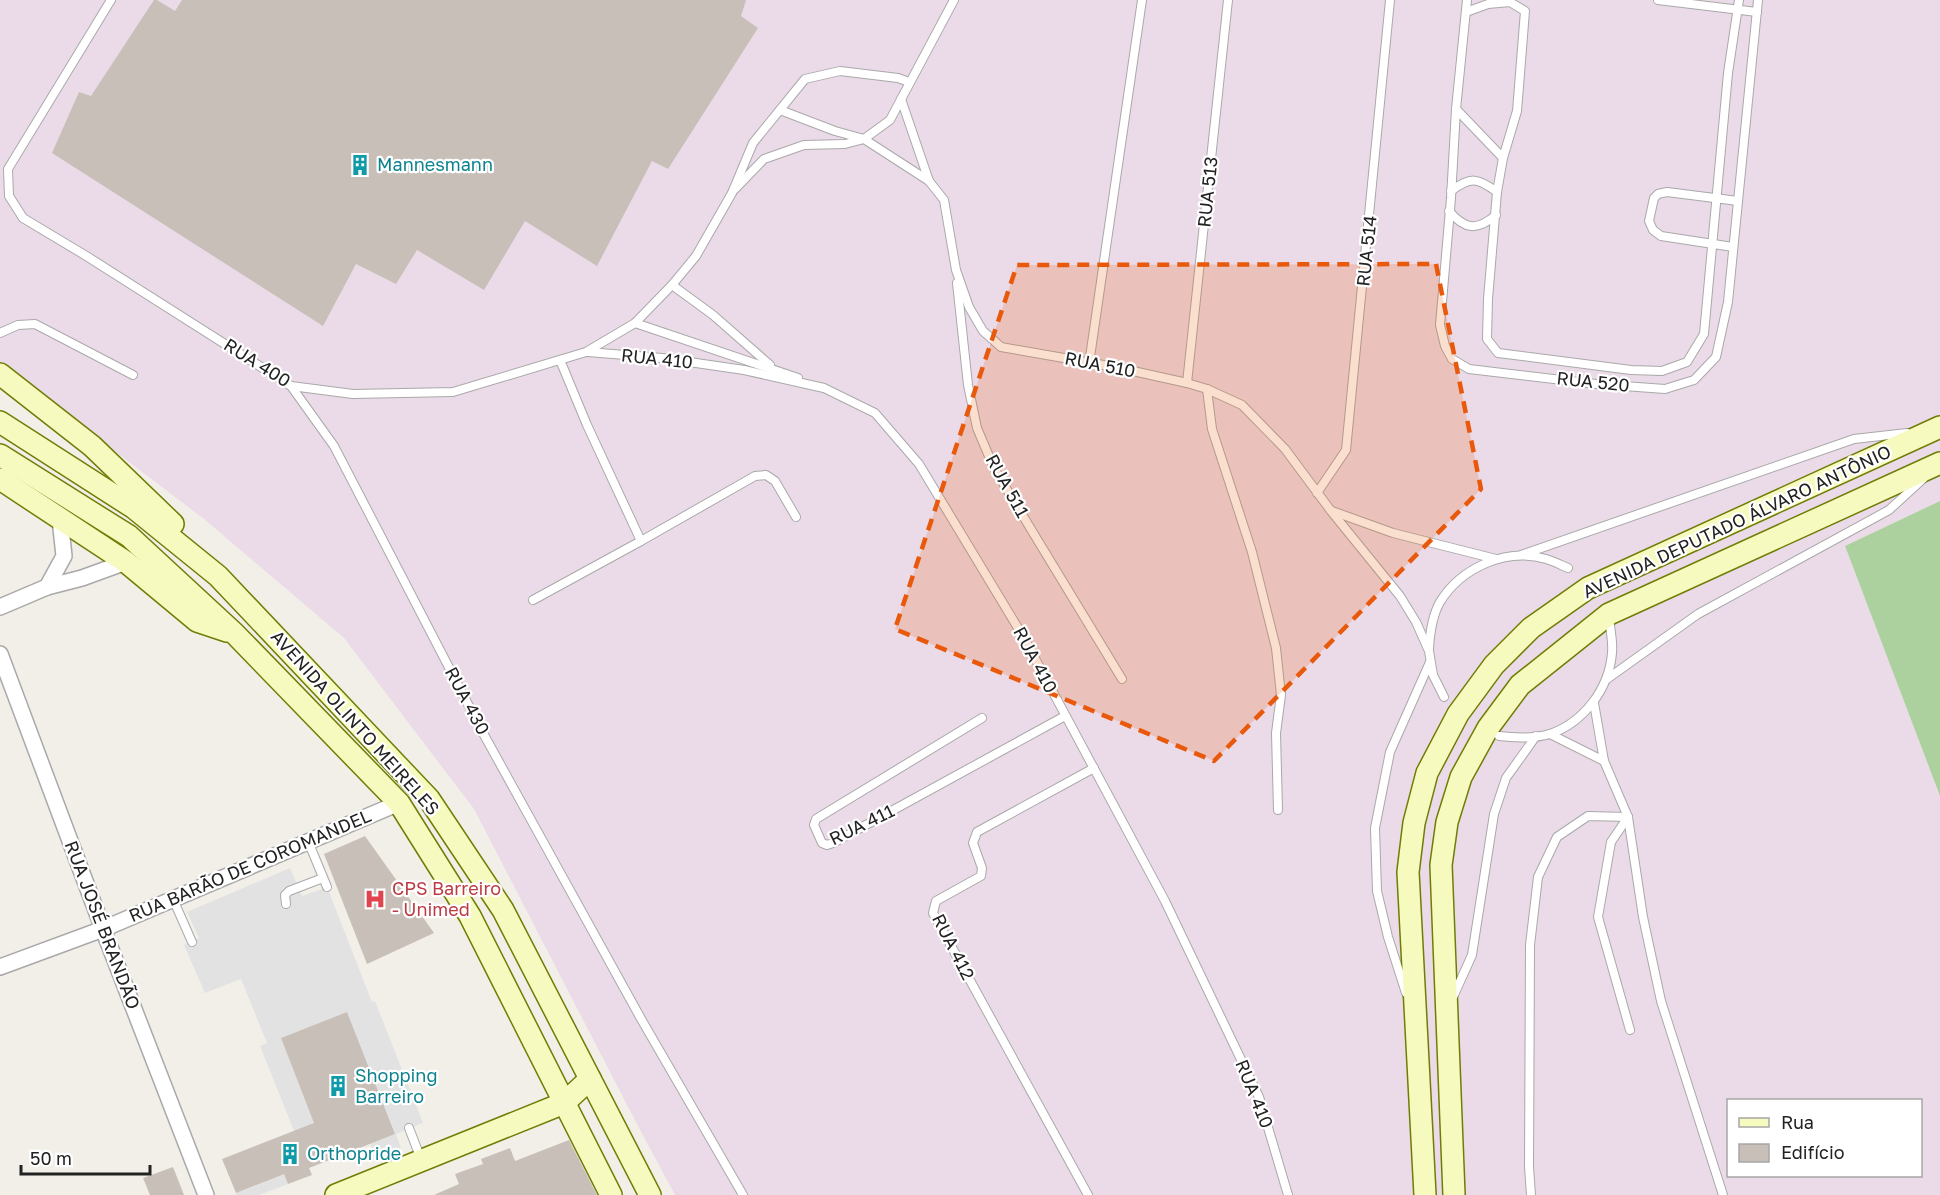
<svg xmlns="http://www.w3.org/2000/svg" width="1940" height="1195" font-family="'Golos Text',sans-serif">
<rect width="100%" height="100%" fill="#f2efe9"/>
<path fill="#ebdbe8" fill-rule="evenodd" d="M 0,0 L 1940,0 L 1940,501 L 1845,546 L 1940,796 L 1940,1195 L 675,1195 L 639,1128 L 474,809 L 344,638 L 204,519 L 0,364 ZM 1728,1100 L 1920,1100 L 1920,1176 L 1728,1176 Z"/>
<polygon fill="#add19e" points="1940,501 1940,796 1845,546"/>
<g fill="#e2e2e2">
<polygon points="290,868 302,896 327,887 372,1002 375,1001 423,1123 396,1134 401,1148 376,1158 370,1144 395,1134 347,1012 281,1038 329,1160 309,1168 260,1046 267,1043 241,979 205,993 184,945 199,938 187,912"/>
<polygon points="270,1140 288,1184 259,1195 236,1195 236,1193 265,1182 251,1148"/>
</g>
<g fill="#c7bfb8">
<polygon points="154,0 157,0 175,11 182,0 746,0 741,16 758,28 668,169 652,161 597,266 525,221 484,290 417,250 396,284 356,264 323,326 52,153 79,92 91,96"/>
<polygon points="365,836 434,933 367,964 324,854"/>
<polygon points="347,1012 395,1134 309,1168 312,1175 288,1184 284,1174 236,1193 222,1159 314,1123 281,1038"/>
<polygon points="569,1140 597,1195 434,1195 459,1184 455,1174 483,1164 481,1159 510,1148 515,1161"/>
<polygon points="173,1167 184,1195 150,1195 143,1178"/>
</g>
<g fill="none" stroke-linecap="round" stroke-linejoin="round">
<defs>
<g id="lane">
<polyline points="111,0 8,169 9,196 23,218 88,257 291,386 353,394 453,392 586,352 635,323 672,285 696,256 732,193 753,143 805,79 840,71 898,78 909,82"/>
<polyline points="1467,0 1456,109 1451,198 1440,325 1445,346 1452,359 1469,369 1596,384 1665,389 1694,380 1716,357 1728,302 1758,0"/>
<polyline points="1658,0 1757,12"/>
<polyline points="1466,12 1488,4 1510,2 1525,11 1517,111 1503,158 1497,192 1488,299 1487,339 1498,353 1631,370 1662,371 1687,362 1704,334 1728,73 1739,0"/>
<polyline points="901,99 929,181"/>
<polyline points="1456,109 1503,158"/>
<polyline points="780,110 835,131 864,139 929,181 944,200 956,270 969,307 983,331 1001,347 1115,367 1187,383 1207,389 1242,405 1285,449 1331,511 1400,596 1416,622 1429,651 1433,675 1444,697"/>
<polyline points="735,189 764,159 804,145 845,144 864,139 890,120 954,0"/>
<path d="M 1451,191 C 1471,176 1478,178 1497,192"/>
<path d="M 1449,211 C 1465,230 1477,231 1496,215"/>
<polyline points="1733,247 1661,236 1653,230 1649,221 1654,198 1658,194 1667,192 1738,201"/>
<polyline points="957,283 968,385 977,428 994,468 1012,498 1122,679"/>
<polyline points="672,285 713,315 770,365"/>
<polyline points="635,323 798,378"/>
<polyline points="0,333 18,325 35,324 133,375"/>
<polyline points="588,352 662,358 744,370 824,388 875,413 919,464 1024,638 1165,901 1259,1097 1288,1195"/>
<polyline points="560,360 587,425 641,541 755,476 766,475 775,481 796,517"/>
<polyline points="1089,364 1142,0"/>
<polyline points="1187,383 1228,0"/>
<polyline points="291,386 334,446 483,733 640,1017 743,1195"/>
<polyline points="1207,389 1212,429 1252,552 1276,648 1281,695 1276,733 1278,810"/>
<polyline points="1317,493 1346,450 1390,0"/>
<polyline points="1332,511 1393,533 1496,559"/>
<polyline points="1521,555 1854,439 1907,433"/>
<polyline points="533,600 641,541"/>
<path d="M 1429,648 C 1430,632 1432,616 1440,602 C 1461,568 1506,547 1546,559 C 1553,561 1561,565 1568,568"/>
<polyline points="1607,679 1698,614 1889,510 1924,478"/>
<polyline points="1594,703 1604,761 1628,817 1643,917 1661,1001 1723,1195"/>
<polyline points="982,718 816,819 814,825 822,843 827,845 833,843 1065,716"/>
<polyline points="1550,734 1604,761"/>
<path d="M 1499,736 C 1516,738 1533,739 1550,734 C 1584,722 1609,689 1612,653 C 1613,644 1611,634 1610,625"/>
<polyline points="1628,817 1611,842 1598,917 1630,1030"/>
<polyline points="308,841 327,887"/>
<polyline points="173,899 192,942"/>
<polyline points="286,904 285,895 289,891 323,878"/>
<polyline points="1406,993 1388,937 1377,891 1375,828 1390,752 1430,662"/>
<polyline points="1453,997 1472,955 1494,814 1506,778 1536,736"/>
<polyline points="409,1128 421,1159"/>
<polyline points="1088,1195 933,913 936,901 981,876 982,868 973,843 977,832 1094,768"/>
<polyline points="1531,1195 1529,1167 1530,945 1538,877 1557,837 1588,816 1628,817"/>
</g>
<g id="street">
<polyline points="47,587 64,556 60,519"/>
<polyline points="0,607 47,587 82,578 126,562"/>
<polyline points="0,654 103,929 206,1195"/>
<polyline points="0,967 103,929 399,803"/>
</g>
<g id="secondary">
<polyline points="0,374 92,446 173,524"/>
<polyline points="0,422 134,508 218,576 429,799 503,910 650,1195"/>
<polyline points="0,455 129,536 235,634 399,803 470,916 611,1195"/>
<polyline points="0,479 126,562 197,621 227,631"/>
<polyline points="336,1195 564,1103 590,1079"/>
<polyline points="1425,1195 1408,872 1414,823 1427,773 1458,714 1494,665 1531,628 1588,588 1940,427"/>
<polyline points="1454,1195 1441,865 1447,822 1461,777 1488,728 1520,685 1609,614 1940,463"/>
</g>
</defs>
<use href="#lane" stroke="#a9a9a9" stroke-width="10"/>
<use href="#street" stroke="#a9a9a9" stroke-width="18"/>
<use href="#secondary" stroke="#707d05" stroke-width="24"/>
<use href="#lane" stroke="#fff" stroke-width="8"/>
<use href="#street" stroke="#fff" stroke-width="15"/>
<use href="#secondary" stroke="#f7fabf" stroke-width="21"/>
</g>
<path fill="#e8590c" fill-opacity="0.2" stroke="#e8590c" stroke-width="4.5" stroke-dasharray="12 8" stroke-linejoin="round" d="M 1436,264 L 1481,489 L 1214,761 L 895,629 L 1017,265 Z"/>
<defs>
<symbol id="building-bare" viewBox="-9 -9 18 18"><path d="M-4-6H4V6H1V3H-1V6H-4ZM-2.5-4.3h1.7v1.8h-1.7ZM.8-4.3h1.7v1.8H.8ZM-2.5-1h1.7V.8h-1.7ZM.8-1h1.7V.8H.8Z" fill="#0f9aa8" stroke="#fff" stroke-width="2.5" paint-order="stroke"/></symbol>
<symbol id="hospital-bare" viewBox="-9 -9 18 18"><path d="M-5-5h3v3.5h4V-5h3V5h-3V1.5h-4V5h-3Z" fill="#e0444e" stroke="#fff" stroke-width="2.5" paint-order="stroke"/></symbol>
</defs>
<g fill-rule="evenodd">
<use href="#building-bare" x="345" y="150" width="30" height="30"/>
<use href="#hospital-bare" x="360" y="884" width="30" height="30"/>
<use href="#building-bare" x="323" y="1071" width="30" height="30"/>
<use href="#building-bare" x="275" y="1139" width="30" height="30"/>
</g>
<g text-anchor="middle" stroke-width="4.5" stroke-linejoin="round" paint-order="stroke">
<g font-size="18" fill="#0d838f" stroke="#fff" text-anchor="start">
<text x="377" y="171">Mannesmann</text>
<text x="355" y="1082">Shopping<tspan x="355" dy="21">Barreiro</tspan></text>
<text x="307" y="1160">Orthopride</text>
</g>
<g font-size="18" fill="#222" stroke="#fff">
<text transform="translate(1208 192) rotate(-84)" y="6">RUA 513</text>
<text transform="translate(1367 251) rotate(-84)" y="6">RUA 514</text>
<text transform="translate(657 359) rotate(6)" y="6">RUA 410</text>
<text transform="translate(257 363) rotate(32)" y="6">RUA 400</text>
<text transform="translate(1100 365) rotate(11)" y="6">RUA 510</text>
<text transform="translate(1593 382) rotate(6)" y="6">RUA 520</text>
<text transform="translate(1007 486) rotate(61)" y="6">RUA 511</text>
<text transform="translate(1737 522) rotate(-25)" y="6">AVENIDA DEPUTADO ÁLVARO ANTÔNIO</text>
<text transform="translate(1035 660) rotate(62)" y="6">RUA 410</text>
<text transform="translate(467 701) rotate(62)" y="6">RUA 430</text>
<text transform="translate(355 723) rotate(48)" y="6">AVENIDA OLINTO MEIRELES</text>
<text transform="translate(862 825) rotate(-26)" y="6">RUA 411</text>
<text transform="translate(250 866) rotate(-23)" y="6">RUA BARÃO DE COROMANDEL</text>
<text transform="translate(102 925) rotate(69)" y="6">RUA JOSÉ BRANDÃO</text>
<text transform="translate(953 947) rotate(63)" y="6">RUA 412</text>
<text transform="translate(1254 1094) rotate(68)" y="6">RUA 410</text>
</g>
<g font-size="18" fill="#be3a42" stroke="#fff" text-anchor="start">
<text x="392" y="895">CPS Barreiro<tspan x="392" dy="21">- Unimed</tspan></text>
</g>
</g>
<rect x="1727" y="1099" width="195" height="78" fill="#ffffff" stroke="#a7a7a7" stroke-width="1.5"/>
<rect x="1739" y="1118" width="30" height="9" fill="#f7fabf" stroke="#a7a7a7" stroke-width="1.5"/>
<text x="1781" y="1129" font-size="18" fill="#222222">Rua</text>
<rect x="1739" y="1144" width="30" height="18" fill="#c7bfb8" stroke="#a7a7a7" stroke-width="1.5"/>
<text x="1781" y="1159" font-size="18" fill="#222222">Edifício</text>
<path d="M21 1165v9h129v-9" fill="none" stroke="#222222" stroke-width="3"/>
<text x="30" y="1165" font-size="18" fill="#222222" stroke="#ffffff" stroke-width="4.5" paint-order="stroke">50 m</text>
</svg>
